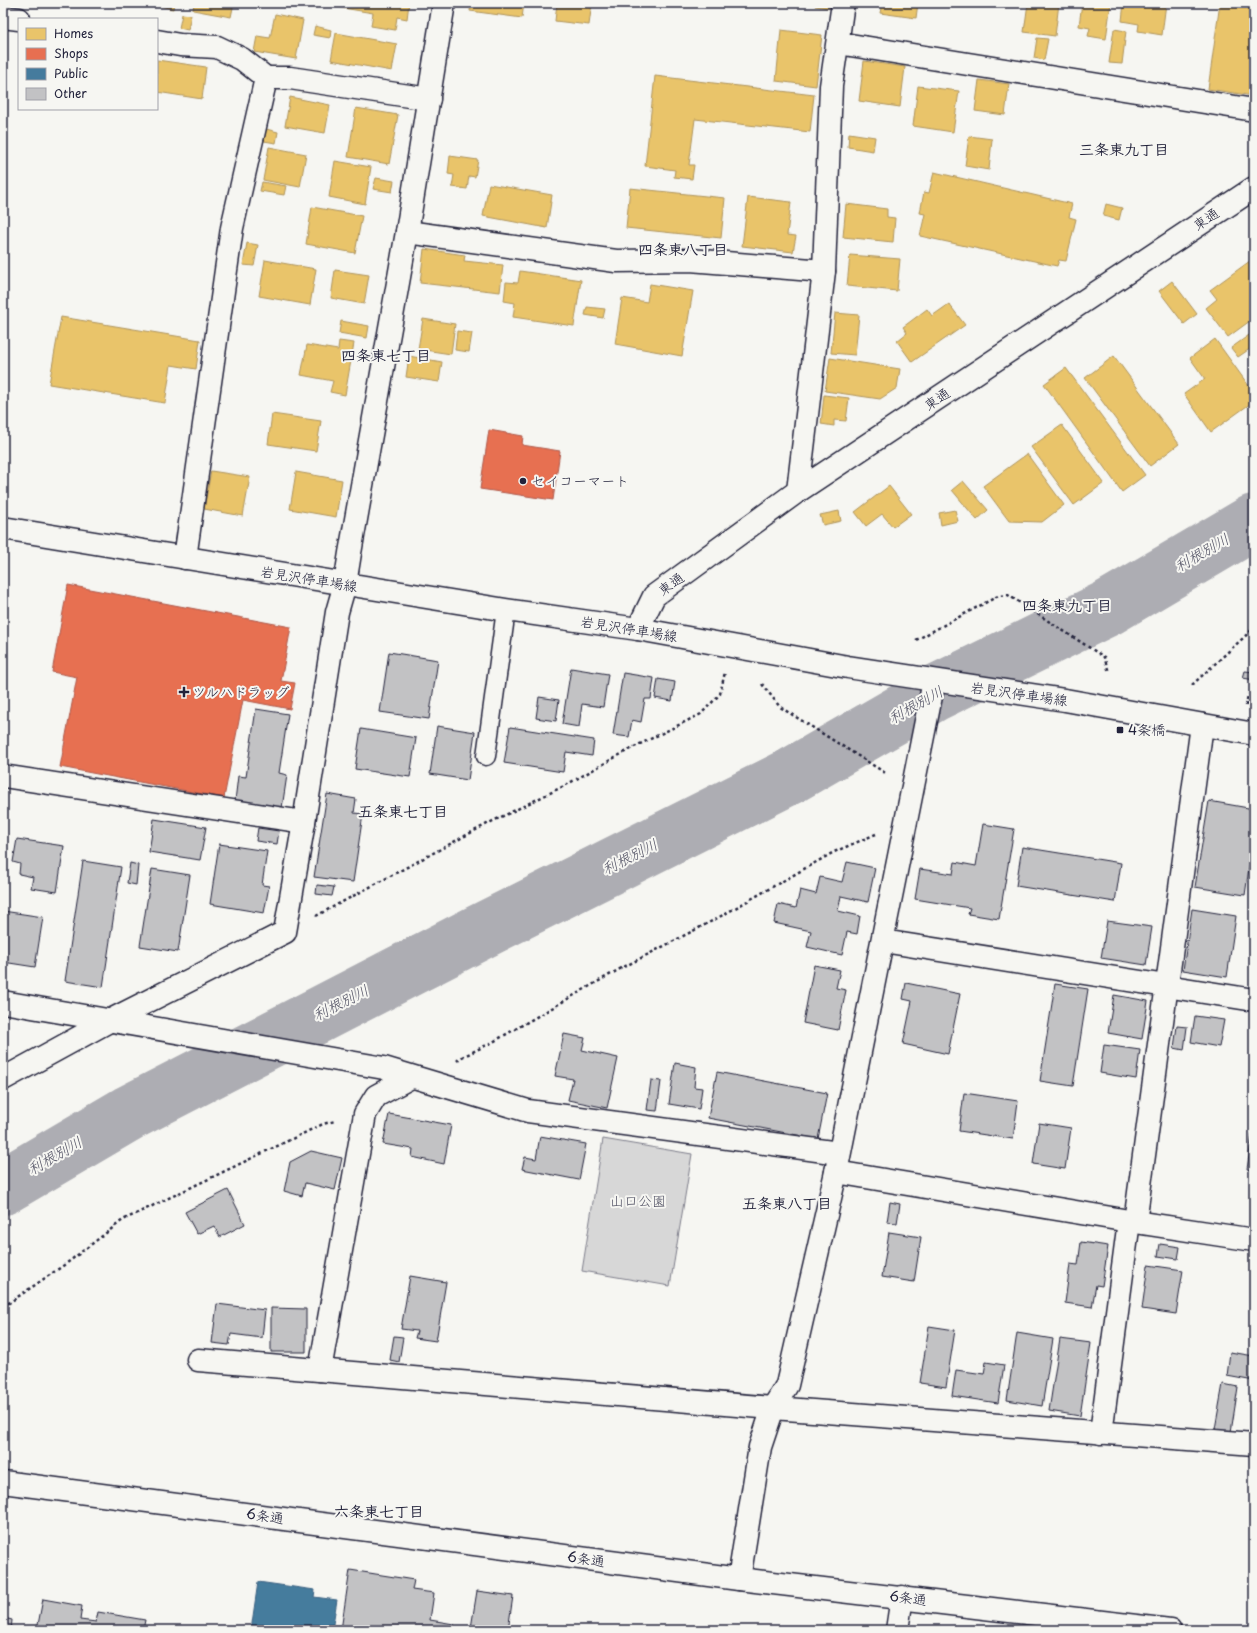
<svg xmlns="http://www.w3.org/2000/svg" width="1257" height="1633" font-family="'Playpen Sans','Klee One',sans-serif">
<rect width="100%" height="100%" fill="#f6f6f2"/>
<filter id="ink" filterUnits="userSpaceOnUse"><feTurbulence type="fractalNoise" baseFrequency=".025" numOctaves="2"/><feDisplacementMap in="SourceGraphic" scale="8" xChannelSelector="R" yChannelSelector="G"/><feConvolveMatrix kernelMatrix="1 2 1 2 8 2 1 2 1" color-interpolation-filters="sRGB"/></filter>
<g filter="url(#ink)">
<polygon fill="#d7d7d7" stroke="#7c7c89" points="603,1139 692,1154 670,1286 582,1271"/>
<g fill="#e9c46a" stroke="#ad935c">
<polygon points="160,3 174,3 173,9 160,6"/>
<polygon points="194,3 234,3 231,17 193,10"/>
<polygon points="338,3 409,3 407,19 397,17 395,30 371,26 373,13 337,7"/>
<polygon points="471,3 524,3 522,18 470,11"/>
<polygon points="557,3 592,3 589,25 555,21"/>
<polygon points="815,3 829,3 829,8 815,6"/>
<polygon points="882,3 918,3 916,18 880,13"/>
<polygon points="1028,3 1059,3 1055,36 1024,32"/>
<polygon points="1082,3 1111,3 1106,39 1088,36 1090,28 1079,26"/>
<polygon points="1124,3 1166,3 1162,35 1138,31 1139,24 1122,21"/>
<polygon points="1220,3 1254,3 1254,96 1208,89"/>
<polygon points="182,14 191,15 188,30 179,28"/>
<polygon points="275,14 303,20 296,59 254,52 257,36 270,38"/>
<polygon points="315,26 331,30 330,38 313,35"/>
<polygon points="1114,29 1126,31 1122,64 1109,63"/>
<polygon points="781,30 822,35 816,86 776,81"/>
<polygon points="336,33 397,44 392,71 331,60"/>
<polygon points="1037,38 1048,39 1044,60 1034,58"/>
<polygon points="157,60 206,67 202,99 157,92"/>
<polygon points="864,61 905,67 900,107 859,101"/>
<polygon points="655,76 814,95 810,132 695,119 689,165 694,165 692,179 674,177 675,170 645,166"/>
<polygon points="979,80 1009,84 1005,115 975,111"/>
<polygon points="918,86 959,91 953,132 913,126"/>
<polygon points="290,97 330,105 325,133 285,126"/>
<polygon points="356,108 398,115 389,164 348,157"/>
<polygon points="266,129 278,132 276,143 264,141"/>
<polygon points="849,133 875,137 873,151 848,147"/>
<polygon points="969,136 992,139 989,170 965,166"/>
<polygon points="269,147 306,154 300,187 263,180"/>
<polygon points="450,156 478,160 475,177 469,176 467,189 452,187 454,175 448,174"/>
<polygon points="335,161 371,167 365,204 329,197"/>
<polygon points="934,172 1072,204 1069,217 1076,219 1066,261 1059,260 1057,266 920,236 925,214 920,213 924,192 929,193"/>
<polygon points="376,178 394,181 392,192 373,189"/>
<polygon points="262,182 286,186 284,195 260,191"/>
<polygon points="489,184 552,195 547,228 483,216"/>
<polygon points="630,188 725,198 721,238 626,228"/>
<polygon points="748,197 791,202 787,235 796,236 793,252 742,246"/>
<polygon points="846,204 887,209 887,217 895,218 893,242 843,237"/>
<polygon points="1106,204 1122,208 1119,220 1103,216"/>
<polygon points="312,207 362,216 355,253 306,244"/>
<polygon points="247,243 258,245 254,266 243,265"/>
<polygon points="424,249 465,255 464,261 503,265 500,292 420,283"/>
<polygon points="850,255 900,259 897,291 847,286"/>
<polygon points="1254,258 1254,318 1228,337 1206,308 1217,299 1210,290"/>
<polygon points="265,260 316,269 310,305 259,296"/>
<polygon points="335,270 369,275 364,304 331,298"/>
<polygon points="520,271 581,280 574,326 513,317 515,303 504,301 506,282 518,283"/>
<polygon points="1172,281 1197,314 1184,324 1159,291"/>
<polygon points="650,284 693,291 682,356 615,344 622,298 647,302"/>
<polygon points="949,304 965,325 912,362 897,341 907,333 903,327 927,309 932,316"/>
<polygon points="587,307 605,309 603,318 585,315"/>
<polygon points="835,313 859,315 855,355 831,353"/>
<polygon points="61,317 200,340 196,369 171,365 165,403 49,384"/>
<polygon points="423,319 455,324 451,354 418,349"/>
<polygon points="341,321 369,326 367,338 339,333"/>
<polygon points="457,331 472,333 469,352 455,350"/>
<polygon points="1252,333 1254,336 1254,346 1238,357 1231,348"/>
<polygon points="1215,339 1254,393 1254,401 1211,432 1184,394 1205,379 1190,358"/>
<polygon points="339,341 354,343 345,395 330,392 333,381 301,375 307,345 338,350"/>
<polygon points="409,356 442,362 439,382 406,377"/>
<polygon points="1114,356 1179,444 1150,466 1085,378"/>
<polygon points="830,358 900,369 897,388 880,399 825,391"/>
<polygon points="1066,368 1145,475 1122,492 1044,384"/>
<polygon points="824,395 849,398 846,421 834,420 834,426 821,424"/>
<polygon points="272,414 321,421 316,451 268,444"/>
<polygon points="1062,425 1104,483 1074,505 1031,447"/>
<polygon points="1027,454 1064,505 1042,522 1009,521 983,486"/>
<polygon points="211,471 250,477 243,516 204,509"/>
<polygon points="296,472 342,480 336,517 290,509"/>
<polygon points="963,481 988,510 977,520 952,490"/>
<polygon points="889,486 911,514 893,527 882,514 866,526 855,512"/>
<polygon points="955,510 958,521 941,525 939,513"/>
<polygon points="839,511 841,521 823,525 820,515"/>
</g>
<g fill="#e76f51" stroke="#ac584a">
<polygon points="489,430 523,436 522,445 560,451 553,500 480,489"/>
<polygon points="68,585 291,627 281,681 295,683 290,709 243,700 224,798 60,767 77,677 52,672"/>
</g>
<polygon fill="#457b9d" stroke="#3a6080" points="258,1582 315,1590 314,1597 337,1600 332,1630 251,1630"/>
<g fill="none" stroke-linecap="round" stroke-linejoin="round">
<polyline stroke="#adadb3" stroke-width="56" points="3,1187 129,1113 478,933 791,776 935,693 1108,608 1254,522"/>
</g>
<g fill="#c2c2c4" stroke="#22223b">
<polygon points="389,652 438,660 429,719 380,712"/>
<polygon points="571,668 608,674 603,707 582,704 579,727 562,724"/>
<polygon points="1245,671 1254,672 1254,680 1243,678"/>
<polygon points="623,673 654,678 651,699 645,699 641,722 632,720 629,737 613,735"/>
<polygon points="658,679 675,682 672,701 655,698"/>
<polygon points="539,697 559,700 556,721 536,718"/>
<polygon points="256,709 288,714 279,773 287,775 282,808 235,801 238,776 246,777"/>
<polygon points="437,726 475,732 468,780 430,774"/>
<polygon points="510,727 594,740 592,756 566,752 563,772 504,763"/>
<polygon points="361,729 416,738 410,777 355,769"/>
<polygon points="327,794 356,799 354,813 363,814 353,882 314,877"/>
<polygon points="1209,801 1254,809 1254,834 1245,895 1195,887"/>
<polygon points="154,819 206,827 200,860 149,852"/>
<polygon points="983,824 1014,829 999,919 968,914 970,908 915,899 920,869 953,874 955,862 976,866"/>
<polygon points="258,828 279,831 277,844 256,841"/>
<polygon points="17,839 64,846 57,892 31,888 33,877 19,874 20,864 13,862"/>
<polygon points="219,844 267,851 262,885 269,886 264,913 210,904"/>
<polygon points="1022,847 1121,863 1115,902 1016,886"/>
<polygon points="83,861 121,867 103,987 65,981"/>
<polygon points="847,862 875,868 868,902 841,896 838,911 860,916 857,934 847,932 842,955 807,947 811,931 774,923 778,904 796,908 800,890 816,894 820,877 842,882"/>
<polygon points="130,863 138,865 136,885 127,883"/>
<polygon points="152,869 190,875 178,952 140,946"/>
<polygon points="317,885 334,887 332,896 316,894"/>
<polygon points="1192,909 1236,916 1227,977 1183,970"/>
<polygon points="3,911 43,917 35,967 3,962"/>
<polygon points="1107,921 1152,927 1146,965 1101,958"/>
<polygon points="814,965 840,970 836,988 846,990 838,1030 803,1023"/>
<polygon points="906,983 960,994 948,1054 903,1044 912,1001 903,999"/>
<polygon points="1055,984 1088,989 1073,1086 1040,1081"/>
<polygon points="1114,995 1148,1001 1142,1039 1108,1033"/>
<polygon points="1195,1016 1224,1020 1219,1047 1191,1042"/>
<polygon points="1177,1026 1187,1027 1184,1050 1174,1048"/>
<polygon points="564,1034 585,1038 582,1050 618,1058 607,1108 568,1100 573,1079 555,1076"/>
<polygon points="1104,1045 1140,1050 1136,1079 1100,1073"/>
<polygon points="675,1063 696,1067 694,1087 702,1088 699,1109 669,1104"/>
<polygon points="717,1072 827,1093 818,1139 708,1118"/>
<polygon points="651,1080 661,1081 657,1111 647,1110"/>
<polygon points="964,1093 1018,1101 1013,1139 959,1131"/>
<polygon points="389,1114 451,1125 444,1164 412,1157 413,1149 383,1144"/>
<polygon points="1254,1120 1254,1170 1247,1169"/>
<polygon points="1039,1123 1071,1128 1065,1169 1033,1164"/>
<polygon points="540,1136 586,1144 579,1180 522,1169 525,1157 536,1159"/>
<polygon points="311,1151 342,1158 335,1190 305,1183 302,1196 284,1191 290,1162"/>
<polygon points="228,1190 245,1224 220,1237 214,1226 197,1234 185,1212"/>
<polygon points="890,1202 900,1204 897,1223 887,1222"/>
<polygon points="889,1232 921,1237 914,1282 882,1277"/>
<polygon points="1081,1242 1108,1246 1102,1286 1096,1285 1092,1307 1065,1303 1070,1264 1078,1265"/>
<polygon points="1160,1244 1180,1247 1178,1259 1158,1256"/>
<polygon points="1148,1265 1183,1270 1176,1314 1142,1309"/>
<polygon points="410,1276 446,1282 436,1341 415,1338 417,1331 401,1329"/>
<polygon points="217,1304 265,1310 262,1338 231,1334 229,1345 212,1343"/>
<polygon points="271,1308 306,1309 306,1352 271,1352"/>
<polygon points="929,1326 955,1330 946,1387 920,1383"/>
<polygon points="1017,1333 1053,1339 1042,1406 1007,1400"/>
<polygon points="394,1336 403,1337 399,1362 390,1360"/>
<polygon points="1060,1339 1091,1343 1080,1416 1049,1411"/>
<polygon points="1230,1352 1254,1356 1254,1381 1227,1376"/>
<polygon points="986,1362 1004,1365 998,1403 952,1396 956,1370 984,1374"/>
<polygon points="1223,1384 1238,1387 1231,1432 1215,1429"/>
<polygon points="350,1570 414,1580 412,1590 434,1593 430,1620 454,1624 454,1630 341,1630"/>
<polygon points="477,1591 513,1596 508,1630 485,1630 471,1628"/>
<polygon points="43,1599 82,1606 80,1620 96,1622 98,1612 145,1620 143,1630 37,1630"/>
<polygon points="4,1618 12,1620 11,1630 3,1630"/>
</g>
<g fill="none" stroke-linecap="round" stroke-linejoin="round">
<defs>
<polyline id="lane" points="486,756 506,610"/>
<g id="street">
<polyline points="3,17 19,19"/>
<polyline points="157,41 180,45 217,47 242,59 266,78"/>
<polyline points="838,43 1254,110"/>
<polyline points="407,232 616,261 690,260 824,271"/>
<polyline points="798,491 824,271 831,86 843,3"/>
<polyline points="185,558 232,228 266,78 290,78 429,99"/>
<polyline points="3,776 304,822"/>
<polyline points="883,941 1254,1000"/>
<polyline points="3,1002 384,1068 528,1111 839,1153"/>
<polyline points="3,1079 109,1021 285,932 304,822 337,612 345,584 350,553 407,232 444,3"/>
<polyline points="836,1172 1135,1222 1254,1240"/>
<polyline points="1135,1222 1202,725"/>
<polyline points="198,1360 773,1408 1254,1444"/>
<polyline points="320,1370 365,1114 376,1096 411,1077"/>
<polyline points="1101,1433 1129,1221"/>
<polyline points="739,1579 760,1447 773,1408 787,1385 836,1172 934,681"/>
<polyline points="897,1630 902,1597"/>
</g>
<g id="secondary">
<polyline points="3,528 506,610 638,629 848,667 1065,700 1254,734"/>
<polyline points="638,629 654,596 798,491 1254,188"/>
<polyline points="3,1482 739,1579 1170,1630"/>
</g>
</defs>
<use href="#lane" stroke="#22223b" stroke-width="21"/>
<use href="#street" stroke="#22223b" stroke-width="25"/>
<use href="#secondary" stroke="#22223b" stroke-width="25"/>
<g stroke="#22223b" stroke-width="2.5" stroke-dasharray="3 3" stroke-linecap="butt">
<polyline points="916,640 998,596 1008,595 1104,657 1109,672"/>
<polyline points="762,684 780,707 887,774"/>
<polyline points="1192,685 1254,628"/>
<polyline points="1246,706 1248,694"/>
<polyline points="316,916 489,823 564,786 632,748 701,714 720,694 725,672"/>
<polyline points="457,1061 460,1058 491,1043 618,970 714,920 834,852 876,834"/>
<polyline points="3,1307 67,1263 123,1220 323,1124 335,1121"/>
</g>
<use href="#lane" stroke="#f6f6f2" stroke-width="18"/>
<use href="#street" stroke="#f6f6f2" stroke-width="22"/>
<use href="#secondary" stroke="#f6f6f2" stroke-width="22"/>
</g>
</g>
<g fill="#22223b" stroke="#f6f6f2" stroke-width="1.5">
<circle cx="523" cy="481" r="4"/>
<path d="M182 686h4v4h4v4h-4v4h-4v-4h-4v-4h4z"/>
<rect x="1116" y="726" width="8" height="8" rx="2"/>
</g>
<g text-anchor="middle" stroke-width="4" stroke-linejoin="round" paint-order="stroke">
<g font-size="14" fill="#22223b" stroke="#f6f6f2">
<text transform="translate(1206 219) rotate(-34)" y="5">東通</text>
<text transform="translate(937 399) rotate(-34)" y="5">東通</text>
<text transform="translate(309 579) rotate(9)" y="5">岩見沢停車場線</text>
<text transform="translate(671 584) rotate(-36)" y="5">東通</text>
<text transform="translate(629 629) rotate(9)" y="5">岩見沢停車場線</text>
<text transform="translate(1019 694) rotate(8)" y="5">岩見沢停車場線</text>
<text transform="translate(265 1516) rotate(8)" y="5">6条通</text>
<text transform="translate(586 1559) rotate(8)" y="5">6条通</text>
<text transform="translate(908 1598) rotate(7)" y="5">6条通</text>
</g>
<g font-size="14" fill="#22223b" stroke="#f6f6f2" text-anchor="start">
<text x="531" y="486">セイコーマート</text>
<text x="192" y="697">ツルハドラッグ</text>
<text x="1128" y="735">4条橋</text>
</g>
<g font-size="14" fill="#4f4f62" stroke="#f6f6f2">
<text x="638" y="1206">山口公園</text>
</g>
<g font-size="15" font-weight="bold" fill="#22223b" stroke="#f6f6f2">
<text x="1124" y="155">三条東九丁目</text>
<text x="683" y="255">四条東八丁目</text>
<text x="386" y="361">四条東七丁目</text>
<text x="1067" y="611">四条東九丁目</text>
<text x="403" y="817">五条東七丁目</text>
<text x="787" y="1209">五条東八丁目</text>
<text x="379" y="1517">六条東七丁目</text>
</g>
<g font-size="15" font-style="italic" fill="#535365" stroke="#f6f6f2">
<text transform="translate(1202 553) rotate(-30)" y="5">利根別川</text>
<text transform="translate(916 705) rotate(-29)" y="5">利根別川</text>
<text transform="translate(630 857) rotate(-27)" y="5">利根別川</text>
<text transform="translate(341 1003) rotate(-27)" y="5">利根別川</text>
<text transform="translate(55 1156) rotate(-30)" y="5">利根別川</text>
</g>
</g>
<rect width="1257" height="1633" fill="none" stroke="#f6f6f2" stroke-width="16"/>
<rect x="8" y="8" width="1241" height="1617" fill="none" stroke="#22223b" stroke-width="1.5" filter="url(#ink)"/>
<rect x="18" y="18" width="140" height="92" fill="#f6f6f2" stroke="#a1a1a9"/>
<rect x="26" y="28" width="20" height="12" fill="#e9c46a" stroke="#a1a1a9"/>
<text x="54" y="38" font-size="12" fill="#22223b">Homes</text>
<rect x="26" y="48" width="20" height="12" fill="#e76f51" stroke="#a1a1a9"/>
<text x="54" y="58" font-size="12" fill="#22223b">Shops</text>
<rect x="26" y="68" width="20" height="12" fill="#457b9d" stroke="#a1a1a9"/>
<text x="54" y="78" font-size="12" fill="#22223b">Public</text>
<rect x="26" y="88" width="20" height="12" fill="#c2c2c4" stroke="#a1a1a9"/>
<text x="54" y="98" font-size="12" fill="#22223b">Other</text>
</svg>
